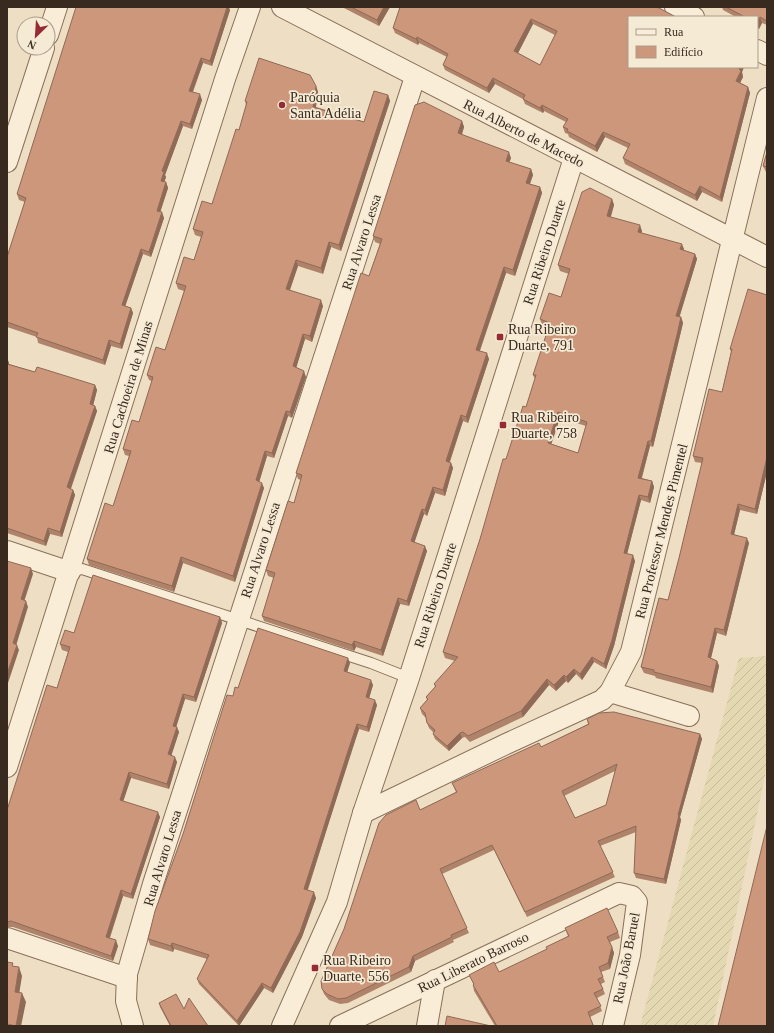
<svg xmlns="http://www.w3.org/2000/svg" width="774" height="1033" font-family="Georgia,serif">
<defs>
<pattern id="farmland-furrows" width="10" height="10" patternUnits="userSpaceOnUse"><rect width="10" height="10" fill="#e3d8b2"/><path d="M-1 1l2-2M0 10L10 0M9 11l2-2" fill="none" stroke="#c4ba99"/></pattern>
</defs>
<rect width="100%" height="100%" fill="#eedfc4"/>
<polygon fill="url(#farmland-furrows)" points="767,656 767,766 713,1026 640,1026 739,658"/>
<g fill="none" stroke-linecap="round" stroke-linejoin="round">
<defs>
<polyline id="service" points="70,572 82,569 371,663 409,678"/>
<g id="minor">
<polyline points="282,7 767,257"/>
<polyline points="675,7 694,17"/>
<polyline points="48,35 57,7"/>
<polyline points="757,50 767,55"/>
<polyline points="7,162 44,48"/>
<polyline points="7,551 70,572"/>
<polyline points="610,692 689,716"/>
<polyline points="7,767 225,79 250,7"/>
<polyline points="363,813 506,744 602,700 610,692 631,652 767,98"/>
<polyline points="7,938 127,978"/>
<polyline points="133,1026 126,1001 127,974 153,884 415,77"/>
<polyline points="282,1026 337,902 363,813 409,678 574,158"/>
<polyline points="340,1026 619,893 632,896 637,902 630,955 613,1026"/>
<polyline points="427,1026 435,980"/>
</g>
</defs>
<use href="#service" stroke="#89705b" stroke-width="12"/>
<use href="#minor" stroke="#89705b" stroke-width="22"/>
<use href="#service" stroke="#f9edd8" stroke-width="10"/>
<use href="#minor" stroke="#f9edd8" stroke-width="20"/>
</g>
<g fill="#af826a" fill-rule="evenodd">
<polygon points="342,7 390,7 379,26"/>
<path d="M 657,7 L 629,67 L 744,67 L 742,72 L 743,77 L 740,83 L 748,87 L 750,93 L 722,202 L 702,192 L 697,201 L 625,164 L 623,158 L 628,148 L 605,137 L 597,152 L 569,137 L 568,134 L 565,133 L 563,127 L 566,122 L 544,111 L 543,113 L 525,104 L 523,99 L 495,84 L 489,93 L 445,70 L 443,65 L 447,57 L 419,43 L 418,45 L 395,33 L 393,28 ZM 533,24 L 555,35 L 540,65 L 518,53 Z"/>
<polygon points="722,7 767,7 767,25 762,23 759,29 757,28 757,17 736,17 723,10"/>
<polygon points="230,10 212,66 203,63 193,92 202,100 192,129 183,126 165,175 166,177 164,182 166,182 168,188 160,212 164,218 151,257 143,254 125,306 131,308 133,313 122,349 111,346 105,365 38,343 37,337 7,327 7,257 25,202 19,200 17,194"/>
<polygon points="316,86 318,92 316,107 364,122 388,95 390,101 341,251 331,247 323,274 298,266 290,290 323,306 312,342 305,339 296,367 306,377 292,418 288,416 274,458 267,456 259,482 264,488 235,582 183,563 174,592 89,565 87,559 113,506 129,456 125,455 123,449 139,422 152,381 149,380 147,375 165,350 184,291 178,289 176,283 194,260 201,237 195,235 193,229 212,204 239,130 246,105 245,101"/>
<polygon points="462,121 464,127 462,135 511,158 509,162 531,169 533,175 530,184 540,187 542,193 515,276 506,273 480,351 489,359 468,423 463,421 450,462 451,463 453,468 445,496 435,493 427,516 424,514 414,542 427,551 409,606 400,604 383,656 356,647 354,651 264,621 262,616 274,578 268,576 266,570 294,503 301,480 298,479 296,473 369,276 380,244 375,242 373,236"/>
<polygon points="767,152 767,172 766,172 763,166"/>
<path d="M 612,199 L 614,205 L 611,217 L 642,231 L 642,233 L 684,249 L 683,250 L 695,254 L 697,259 L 679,317 L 681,317 L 683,323 L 679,340 L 653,447 L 650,446 L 642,478 L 652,481 L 654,487 L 650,503 L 641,500 L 627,554 L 635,561 L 614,646 L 606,669 L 594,662 L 582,680 L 576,674 L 568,683 L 566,681 L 556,691 L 549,685 L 523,717 L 470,742 L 465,737 L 462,738 L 449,751 L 435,739 L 433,734 L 434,733 L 429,728 L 427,723 L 426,718 L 422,714 L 420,708 L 427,700 L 426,697 L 435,687 L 434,684 L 455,661 L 445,658 L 443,652 L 480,539 L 506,459 L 526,407 L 535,379 L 533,375 L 549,327 L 542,325 L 540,319 L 561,297 L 569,274 L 560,271 L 558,265 ZM 560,418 L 586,426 L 578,453 L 551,444 Z"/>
<polygon points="767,295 767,472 757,514 740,510 734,534 749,543 726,636 717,633 711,658 717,661 719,666 713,693 656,678 655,676 644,673 641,667 668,600 679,558 702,463 695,462 693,456 722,392 731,352 730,349"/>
<polygon points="7,358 9,363 9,364 35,372 95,385 97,390 93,405 95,406 97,411 71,489 73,490 75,495 62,537 50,534 46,546 7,533"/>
<polygon points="220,617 222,623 196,702 185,699 176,726 179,732 171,755 177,762 169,789 131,778 123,801 160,817 133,899 123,896 110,938 118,946 113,961 13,927 7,927 7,810 57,688 68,652 62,650 60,644 74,633"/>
<polygon points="350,663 347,672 373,685 369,698 377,705 369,732 359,729 349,757 308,890 316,898 302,937 273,993 264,988 239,1026 199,984 197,979 207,959 174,949 173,952 150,945 148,939 233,696 238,688"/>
<path d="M 587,719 L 700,734 L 702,739 L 680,817 L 681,820 L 666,884 L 636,878 L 634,873 L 636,832 L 600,846 L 615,877 L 527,917 L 494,850 L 442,874 L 469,933 L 453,940 L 454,942 L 415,961 L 411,972 L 348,1003 L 340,1004 L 329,1000 L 324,994 L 322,989 L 420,810 L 456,792 L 452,783 L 541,747 L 588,724 ZM 615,771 L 606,805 L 575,818 L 564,796 Z"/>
<polygon points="565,928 618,932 620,938 610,942 614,953 610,969 601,972 605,982 601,984 605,994 597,998 602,1011 590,1017 594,1026 495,1026 474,991 473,985 474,985 469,975 499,972 547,950 568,936"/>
<polygon points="159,1003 184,1009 208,1026 170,1026 160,1007"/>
</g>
<g fill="#8f6a56">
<polygon points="227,7 229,7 230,10 212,66 210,61"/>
<polygon points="384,7 390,7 379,26 377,20"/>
<polygon points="760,17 762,23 759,29 757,23"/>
<polygon points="531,19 533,24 516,57 514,51"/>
<polygon points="417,37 419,43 418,45 416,39"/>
<polygon points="201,58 203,63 191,96 189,91"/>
<polygon points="740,67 744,67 742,72 743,77 738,87 736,81"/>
<polygon points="493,78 495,84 489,93 487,88"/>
<polygon points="316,86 318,92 315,112 313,107"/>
<polygon points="748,87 750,93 722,202 720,197"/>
<polygon points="200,94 202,100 192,129 190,124"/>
<polygon points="388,95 390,101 341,251 339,245"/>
<polygon points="542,105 544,111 543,113 540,108"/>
<polygon points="181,121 183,126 165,175 166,177 163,186 161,181 162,171"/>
<polygon points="462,121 464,127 460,139 458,133"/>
<polygon points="603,132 605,137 597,152 595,146"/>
<polygon points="509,152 511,158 508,166 506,161"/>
<polygon points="531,169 533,175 528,189 526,183"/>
<polygon points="166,182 168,188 159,216 157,211"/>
<polygon points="700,186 702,192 697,201 695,195"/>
<polygon points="540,187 542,193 515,276 513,270"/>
<polygon points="612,199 614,205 609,221 607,216"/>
<polygon points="162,212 164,218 151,257 149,252"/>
<polygon points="640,225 642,231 640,237 638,232"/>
<polygon points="329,242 331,247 323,274 321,268"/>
<polygon points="682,244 684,249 682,255 680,249"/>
<polygon points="141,249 143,254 124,310 122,305"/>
<polygon points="695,254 697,259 678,322 676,316"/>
<polygon points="296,260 298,266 288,295 286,289"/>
<polygon points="504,267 506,273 478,355 476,350"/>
<polygon points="321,300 323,306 312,342 310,336"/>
<polygon points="131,308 133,313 122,349 120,344"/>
<polygon points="681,317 683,323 653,447 651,441"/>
<polygon points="303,334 305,339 295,372 293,366"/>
<polygon points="109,340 111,346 105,365 103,360"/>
<polygon points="487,353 489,359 468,423 466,417"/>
<polygon points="7,358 9,363 8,369 7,366"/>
<polygon points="304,371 306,377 292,418 290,412"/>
<polygon points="95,385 97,390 92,410 90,404"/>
<polygon points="95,406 97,411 69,493 67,487"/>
<polygon points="286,411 288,416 274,458 272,453"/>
<polygon points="558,412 560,418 550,448 548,443"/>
<polygon points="461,415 463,421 448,466 446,461"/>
<polygon points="648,441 650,446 640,483 638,478"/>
<polygon points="265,451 267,456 258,486 256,480"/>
<polygon points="767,457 767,472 757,514 755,509"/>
<polygon points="451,463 453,468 445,496 443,490"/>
<polygon points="652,481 654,487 650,503 648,497"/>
<polygon points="262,483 264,488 235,582 233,576"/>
<polygon points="433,487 435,493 427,516 425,510"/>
<polygon points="73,490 75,495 62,537 60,532"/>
<polygon points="639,495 641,500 626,558 624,553"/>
<polygon points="738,504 740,510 733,539 731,534"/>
<polygon points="422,509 424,514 413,547 411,541"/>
<polygon points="48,528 50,534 46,546 44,541"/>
<polygon points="747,538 749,543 726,636 724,630"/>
<polygon points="425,546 427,551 409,606 407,601"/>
<polygon points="633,555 635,561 614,646 606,669 604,664"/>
<polygon points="181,557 183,563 174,592 172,586"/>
<polygon points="31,568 33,574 23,605 21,599"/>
<polygon points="398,598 400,604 383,656 381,650"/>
<polygon points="26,601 28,607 15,649 13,643"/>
<polygon points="220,617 222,623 196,702 194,697"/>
<polygon points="715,628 717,633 710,662 708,657"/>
<polygon points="354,641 356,647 354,651 352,645"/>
<polygon points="17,645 19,650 8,683 7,680 7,674"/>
<polygon points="592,657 594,662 582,680 580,674"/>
<polygon points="348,658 350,663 346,676 344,671"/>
<polygon points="717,661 719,666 713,693 711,687"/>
<polygon points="574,669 576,674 568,683 566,677"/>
<polygon points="564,675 566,681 556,691 554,685"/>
<polygon points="547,679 549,685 523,717 521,711"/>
<polygon points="371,680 373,685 368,702 366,697"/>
<polygon points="183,694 185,699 175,731 173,726"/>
<polygon points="375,700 377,705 369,732 367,727"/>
<polygon points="357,724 359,729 306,894 304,889"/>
<polygon points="177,727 179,732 170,760 168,754"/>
<polygon points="460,733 462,738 449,751 447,746"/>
<polygon points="700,734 702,739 680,817 681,820 666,884 664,879 678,815"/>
<polygon points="175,757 177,762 169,789 167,784"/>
<polygon points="129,772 131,778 122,805 120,800"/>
<polygon points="158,812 160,817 133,899 131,894"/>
<polygon points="121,890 123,896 108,942 106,937"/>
<polygon points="314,892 316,898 302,937 273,993 271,988"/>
<polygon points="116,940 118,946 113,961 111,956"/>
<polygon points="172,943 174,949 173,952 171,946"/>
<polygon points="612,947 614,953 610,969 608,963"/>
<polygon points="413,956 415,961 411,972 409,967"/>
<polygon points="19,967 22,976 18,1001 15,992"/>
<polygon points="262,983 264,988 239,1026 237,1021"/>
<polygon points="22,993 26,1002 21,1026 16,1026"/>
</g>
<g fill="#cc977b" stroke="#8f6a56" fill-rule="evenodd">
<polygon points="76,7 227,7 210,61 201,58 189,91 200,94 190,124 181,121 162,171 164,172 161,181 166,182 157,211 162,212 149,252 141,249 122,305 131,308 120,344 109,340 103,360 36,337 38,333 7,322 7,257 26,198 17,194"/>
<polygon points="351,7 384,7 377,20"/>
<path d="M 400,7 L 657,7 L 676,17 L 629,17 L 629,67 L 740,67 L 739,69 L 741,71 L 736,81 L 748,87 L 720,197 L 700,186 L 695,195 L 623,158 L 630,144 L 603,132 L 595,146 L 567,131 L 568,129 L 563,127 L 568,119 L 542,105 L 540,108 L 523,99 L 525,95 L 493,78 L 487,88 L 443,65 L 448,54 L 417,37 L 416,39 L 393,28 ZM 531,19 L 557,31 L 540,65 L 514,51 Z"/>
<polygon points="726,7 767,7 767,21 760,17 757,23 757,17 745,17"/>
<polygon points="259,58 310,75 316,86 313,107 364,122 374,91 388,95 339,245 329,242 321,268 296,260 286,289 321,300 310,336 303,334 293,366 304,371 290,412 286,411 272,453 265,451 256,480 262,483 233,576 181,557 172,586 87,559 105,503 113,506 131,451 123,449 132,420 139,422 153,377 147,375 156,347 165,350 186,286 176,283 184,257 194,260 203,232 193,229 202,201 212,204 236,129 239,130 247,102 245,101"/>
<polygon points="424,102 462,121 458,133 509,152 506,161 531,169 526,183 540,187 513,270 504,267 476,350 487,353 466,417 461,415 446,461 451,463 443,490 433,487 425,510 422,509 411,541 425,546 407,601 398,598 381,650 354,641 352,645 262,616 275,573 266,570 288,501 294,503 302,475 296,473 361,273 369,276 382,239 373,236 415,105"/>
<polygon points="767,152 767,167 763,166"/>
<path d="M 590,188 L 612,199 L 607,216 L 640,225 L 638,232 L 682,244 L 680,249 L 695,254 L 676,316 L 681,317 L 677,335 L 651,441 L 648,441 L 638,478 L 652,481 L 648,497 L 639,495 L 624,553 L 633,555 L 612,640 L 604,664 L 592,657 L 580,674 L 574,669 L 566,677 L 564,675 L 554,685 L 547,679 L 521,711 L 468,736 L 463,732 L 460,733 L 447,746 L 433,734 L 435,730 L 427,723 L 425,713 L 420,708 L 428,699 L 426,697 L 436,686 L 434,684 L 458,657 L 443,652 L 480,539 L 503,459 L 506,459 L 523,406 L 526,407 L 536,375 L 533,375 L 550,323 L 540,319 L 549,293 L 561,297 L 570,269 L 558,265 L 582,192 ZM 558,412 L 587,422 L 578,453 L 548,443 Z"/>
<polygon points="748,289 767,295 767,457 755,509 738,504 731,534 747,538 724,630 715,628 708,657 717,661 711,687 654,672 654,670 641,667 659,598 668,600 679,558 703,458 693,456 709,389 722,392 732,349 730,349"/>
<polygon points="7,364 35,372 37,367 95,385 90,404 95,406 67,487 73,490 60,532 48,528 44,541 7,528"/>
<polygon points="7,561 31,568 21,599 26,601 13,643 17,645 7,674"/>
<polygon points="93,575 220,617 194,697 183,694 173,726 177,727 168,754 175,757 167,784 129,772 120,800 158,812 131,894 121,890 106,937 116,940 111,956 11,921 7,922 7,810 47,685 57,688 70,647 60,644 65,630 74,633"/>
<polygon points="258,628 348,658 344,671 371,680 366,697 375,700 367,727 357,724 348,751 304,889 314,892 300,932 271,988 262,983 237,1021 197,979 209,955 172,943 171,946 148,939 155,911 183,834 227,695 233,696 235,687 238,688"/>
<path d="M 614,712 L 700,734 L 678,815 L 679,815 L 664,879 L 634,873 L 636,826 L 598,841 L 613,872 L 525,912 L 492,845 L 440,869 L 467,928 L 451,935 L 452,937 L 413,956 L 409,967 L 346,998 L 338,999 L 327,994 L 322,989 L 321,981 L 344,929 L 379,823 L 386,815 L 416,800 L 420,810 L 457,792 L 452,783 L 539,743 L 541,747 L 589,724 L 587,719 L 599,713 ZM 617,764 L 606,805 L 575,818 L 562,791 Z"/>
<polygon points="767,826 767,1026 718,1026"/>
<polygon points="607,908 618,932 607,937 612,947 608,963 599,967 603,977 598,979 603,989 594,993 601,1006 588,1012 593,1025 593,1026 497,1026 473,985 474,984 469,975 494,962 499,972 547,949 546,947 569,936 565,928"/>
<polygon points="7,962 13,963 12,966 19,967 15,992 22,993 16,1026 7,1024"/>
<polygon points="176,994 184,1009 189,998 208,1026 171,1026 159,1003"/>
<polygon points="447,1016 491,1026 445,1026"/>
</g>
<g fill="#972b33" stroke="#f5ead4" stroke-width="1.5">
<circle cx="282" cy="105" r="4"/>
<rect x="496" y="333" width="8" height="8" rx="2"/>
<rect x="499" y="421" width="8" height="8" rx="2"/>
<rect x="311" y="964" width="8" height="8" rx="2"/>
</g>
<g text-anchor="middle" stroke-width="3.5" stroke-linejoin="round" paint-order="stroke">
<g font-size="14" fill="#392a1f" stroke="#f5ead4" text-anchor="start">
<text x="290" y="102">Paróquia<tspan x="290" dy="16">Santa Adélia</tspan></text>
<text x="508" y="334">Rua Ribeiro<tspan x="508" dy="16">Duarte, 791</tspan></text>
<text x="511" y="422">Rua Ribeiro<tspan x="511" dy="16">Duarte, 758</tspan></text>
<text x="323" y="965">Rua Ribeiro<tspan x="323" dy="16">Duarte, 556</tspan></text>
</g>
<g font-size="14" fill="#392a1f" stroke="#f5ead4">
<text transform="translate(524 133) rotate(27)" y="5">Rua Alberto de Macedo</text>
<text transform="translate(361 242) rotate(-72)" y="5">Rua Alvaro Lessa</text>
<text transform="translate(544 252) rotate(-72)" y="5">Rua Ribeiro Duarte</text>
<text transform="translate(128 387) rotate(-73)" y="5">Rua Cachoeira de Minas</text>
<text transform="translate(661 531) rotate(-76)" y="5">Rua Professor Mendes Pimentel</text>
<text transform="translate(260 550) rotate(-72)" y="5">Rua Alvaro Lessa</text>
<text transform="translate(435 595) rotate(-72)" y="5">Rua Ribeiro Duarte</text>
<text transform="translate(162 858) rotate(-73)" y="5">Rua Alvaro Lessa</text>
<text transform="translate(626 958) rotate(-79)" y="5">Rua João Baruel</text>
<text transform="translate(473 962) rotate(-26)" y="5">Rua Liberato Barroso</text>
</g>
</g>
<rect width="774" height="1033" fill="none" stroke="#392a1f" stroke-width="16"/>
<rect x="628" y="16" width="130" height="52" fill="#f5ead4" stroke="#aa9d8c"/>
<rect x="636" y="29" width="20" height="6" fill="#f9edd8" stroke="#aa9d8c"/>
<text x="664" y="36" font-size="12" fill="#392a1f">Rua</text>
<rect x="636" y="46" width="20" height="12" fill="#cc977b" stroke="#aa9d8c"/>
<text x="664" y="56" font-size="12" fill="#392a1f">Edifício</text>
<g transform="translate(36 36) rotate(205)"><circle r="19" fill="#f5ead4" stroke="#aa9d8c"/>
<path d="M0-3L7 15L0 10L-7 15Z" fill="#972b33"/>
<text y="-6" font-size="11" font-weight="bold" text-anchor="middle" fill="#392a1f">N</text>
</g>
</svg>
